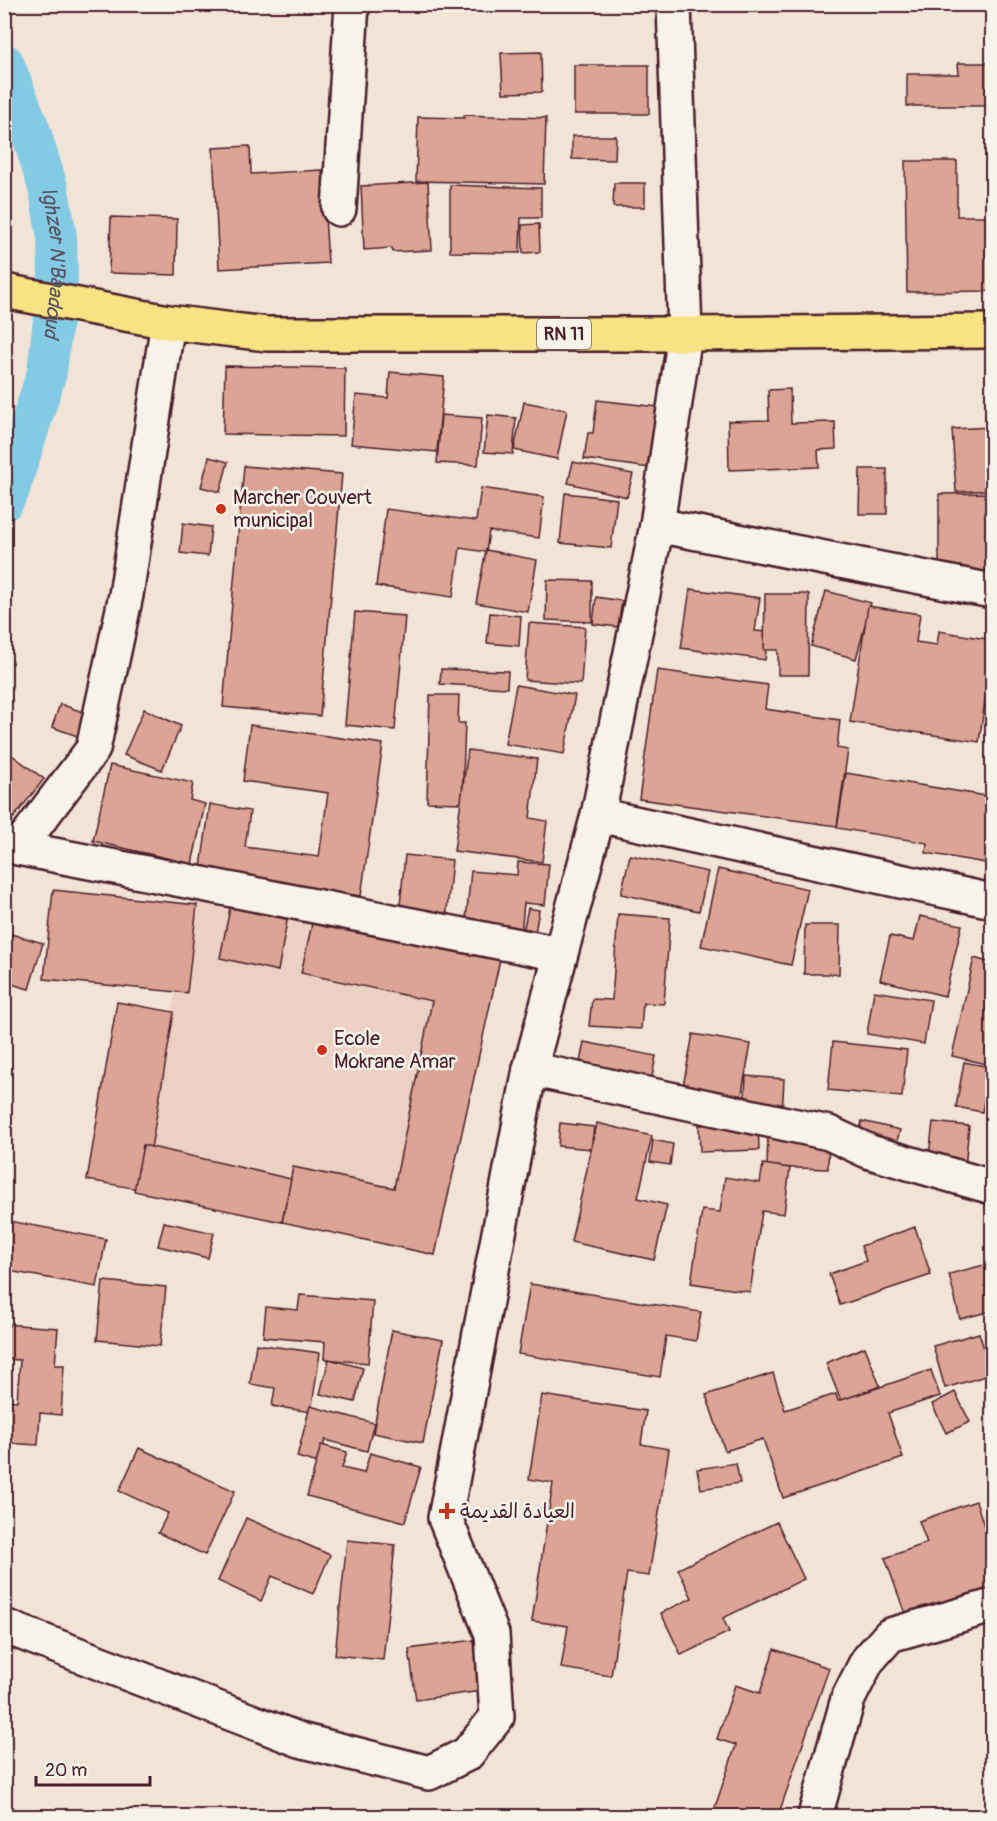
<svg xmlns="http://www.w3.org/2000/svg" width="997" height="1821" font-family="Pangolin,'Playpen Sans Arabic',sans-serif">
<rect width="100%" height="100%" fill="#f2e3d7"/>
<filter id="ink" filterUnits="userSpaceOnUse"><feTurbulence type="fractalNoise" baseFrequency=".0167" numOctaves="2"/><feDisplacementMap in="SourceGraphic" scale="12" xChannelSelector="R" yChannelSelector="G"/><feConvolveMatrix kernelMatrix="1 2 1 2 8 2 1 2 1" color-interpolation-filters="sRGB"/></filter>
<g filter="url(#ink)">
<polygon fill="#ebd0c3" points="197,891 501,955 435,1255 134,1191"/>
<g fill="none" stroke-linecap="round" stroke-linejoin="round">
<path stroke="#83cae4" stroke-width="40" id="s1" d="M 4,63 L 30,129 L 49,191 L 57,237 L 58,278 L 47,372 L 10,489 L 4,501"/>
</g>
<g fill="#dca494" stroke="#4a1f2b" stroke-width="1.5">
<rect x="174" y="4" width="61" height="2"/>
<polygon points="541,52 542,92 503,93 501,53"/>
<polygon points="958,63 992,63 992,106 907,106 907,74 959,74"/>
<rect x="574" y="65" width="75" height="49"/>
<polygon points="464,115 546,118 544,184 416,181 418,117 464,118"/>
<polygon points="572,136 616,136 615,160 572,159"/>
<polygon points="250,146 251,174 322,170 328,263 219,269 213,148"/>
<polygon points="905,161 957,161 957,216 992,216 992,291 907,292"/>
<polygon points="428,182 432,250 393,252 392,248 364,250 361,186"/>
<polygon points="614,183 645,183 645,207 613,207"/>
<polygon points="450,185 541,188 541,218 521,218 520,253 450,252"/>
<polygon points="111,217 177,219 176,275 109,273"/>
<polygon points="539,224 540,252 523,253 522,225"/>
<polygon points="225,366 345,368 344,436 223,434"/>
<polygon points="390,372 444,377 437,452 351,444 356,395 388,398"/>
<polygon points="790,389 791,423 835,422 836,449 818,450 819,467 729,470 728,421 769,420 768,390"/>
<polygon points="597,400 658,407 650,468 584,459 588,433 593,433"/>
<polygon points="524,402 567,410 557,459 514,450"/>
<polygon points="441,415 482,418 478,465 437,463"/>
<polygon points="488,415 516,418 513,454 484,452"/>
<polygon points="992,427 992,490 956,492 952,429"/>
<polygon points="209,457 228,462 220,492 201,487"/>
<polygon points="573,462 633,474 627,497 568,483"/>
<polygon points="244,466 342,474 320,716 223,707"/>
<polygon points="860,469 887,469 887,514 859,514"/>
<polygon points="481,488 544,497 539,538 489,531 486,552 460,548 453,597 376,586 386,509 476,521"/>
<polygon points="565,493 617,499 611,548 560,543"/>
<polygon points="992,493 992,574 939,574 939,494"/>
<polygon points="183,523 211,527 208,556 180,553"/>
<polygon points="486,550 537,560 528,612 476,603"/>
<polygon points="547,580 592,581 592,622 546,620"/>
<polygon points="690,589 760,598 755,631 768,632 765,660 681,648"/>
<polygon points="826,591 871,603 856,659 811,646"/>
<polygon points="765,594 809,594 808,675 778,675 778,650 764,650"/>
<polygon points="596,597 622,601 618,627 593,624"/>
<polygon points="868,606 920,614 916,642 937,645 939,631 992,640 992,653 979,742 850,722"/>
<polygon points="355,612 405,616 395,730 345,725"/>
<polygon points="490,613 521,616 519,646 487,643"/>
<polygon points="529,623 585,627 581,684 525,680"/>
<polygon points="441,669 508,671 507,688 440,684"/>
<polygon points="657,670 768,685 765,709 840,720 837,748 848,750 837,826 639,799"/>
<polygon points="992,680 992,710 985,708"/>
<polygon points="516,685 575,695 564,754 505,744"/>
<polygon points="430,695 459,695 458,723 465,723 462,803 427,802"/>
<polygon points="60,704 94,716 86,739 52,727"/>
<polygon points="144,709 181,726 162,770 124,755"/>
<polygon points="250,725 383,744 361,896 200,874 210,804 250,811 245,847 319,857 328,793 243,781"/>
<polygon points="4,749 44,779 4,830"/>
<polygon points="468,750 537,759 530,818 547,821 542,862 454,851"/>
<polygon points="110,765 193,783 190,800 205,804 192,864 93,841"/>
<polygon points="846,773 992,797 992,864 926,853 927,843 837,828"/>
<polygon points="405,855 452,860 446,920 399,915"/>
<polygon points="630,855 708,872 699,911 621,894"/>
<polygon points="518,862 549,864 545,905 524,903 521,934 465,929 471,871 517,875"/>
<polygon points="718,869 808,889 791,965 701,946"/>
<polygon points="53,890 197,905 187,993 44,979"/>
<polygon points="232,898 289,910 278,971 220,958"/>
<polygon points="528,908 539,910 534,939 522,936"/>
<polygon points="618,914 670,918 664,1004 643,1003 641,1029 589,1026 592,999 612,1000"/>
<polygon points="314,915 501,955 435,1255 282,1222 293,1167 394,1188 432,1001 301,973"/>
<polygon points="920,916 962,925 945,996 880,980 890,936 914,941"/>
<polygon points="805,925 840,925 839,974 804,974"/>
<polygon points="4,932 43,943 29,989 4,982"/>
<polygon points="974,958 992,963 992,1056 991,1065 952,1056"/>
<polygon points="874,991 931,1000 924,1044 867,1034"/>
<polygon points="117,1002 174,1012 144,1190 87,1180"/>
<polygon points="693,1034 751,1044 739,1108 681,1097"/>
<polygon points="584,1042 656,1056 650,1087 578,1073"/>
<polygon points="833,1042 907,1050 902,1097 828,1090"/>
<polygon points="964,1062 990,1067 982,1112 956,1107"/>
<polygon points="746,1076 784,1079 782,1116 744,1114"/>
<polygon points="862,1121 900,1130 894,1152 857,1143"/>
<polygon points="758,1122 759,1150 700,1152 699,1125"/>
<polygon points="933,1122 969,1126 965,1168 928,1164"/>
<polygon points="560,1123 594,1127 591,1149 558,1146"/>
<polygon points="597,1123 652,1136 638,1198 667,1205 654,1260 571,1242"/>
<polygon points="768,1130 829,1133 828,1169 767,1167"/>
<polygon points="653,1140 673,1144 670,1165 650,1162"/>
<polygon points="143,1145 291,1179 282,1222 134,1191"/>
<polygon points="763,1164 790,1168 784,1214 762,1211 750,1292 691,1283 702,1210 720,1212 725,1177 760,1183"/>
<polygon points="4,1220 106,1239 97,1287 4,1270"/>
<polygon points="164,1222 214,1233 208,1258 158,1246"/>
<polygon points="915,1227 931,1275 840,1305 829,1274 866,1261 861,1246"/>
<polygon points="992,1263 992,1311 960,1319 949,1274"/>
<polygon points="103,1281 166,1287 160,1346 97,1340"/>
<polygon points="530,1284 701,1312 696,1341 666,1336 660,1377 518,1354"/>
<polygon points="300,1295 373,1301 368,1363 324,1359 325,1342 263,1337 266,1307 298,1310"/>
<polygon points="4,1324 58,1328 55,1365 64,1365 61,1415 40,1413 38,1445 4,1443 4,1400 17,1401 20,1360 4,1359"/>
<polygon points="392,1330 443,1340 423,1443 373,1433"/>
<polygon points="979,1333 992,1374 945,1388 933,1346"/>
<polygon points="256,1344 320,1353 311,1412 272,1406 275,1388 250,1384"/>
<polygon points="865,1347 880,1386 841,1401 826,1363"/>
<polygon points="329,1359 363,1368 355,1402 320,1394"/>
<polygon points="931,1370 940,1396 888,1413 903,1458 783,1498 763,1439 725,1451 706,1395 773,1373 785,1410 836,1394 838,1401"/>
<polygon points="955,1392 970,1422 946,1433 932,1404"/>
<polygon points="542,1395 646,1411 641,1444 669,1449 649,1576 627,1573 611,1676 561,1668 568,1626 532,1621 553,1483 529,1479"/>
<polygon points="310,1406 374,1423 367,1451 325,1440 318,1463 297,1457"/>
<polygon points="321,1445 347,1452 342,1468 364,1473 370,1453 421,1467 405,1522 307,1496"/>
<polygon points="139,1448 235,1491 205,1555 158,1533 168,1513 119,1491"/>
<polygon points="736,1463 740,1483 701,1489 697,1469"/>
<polygon points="976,1501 984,1526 992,1523 992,1589 907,1619 885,1558 927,1543 919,1521"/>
<polygon points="246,1518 330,1555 313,1594 272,1576 261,1601 218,1581"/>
<polygon points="777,1522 804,1579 723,1618 729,1632 681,1655 661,1613 692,1598 678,1569"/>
<polygon points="347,1540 395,1545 383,1660 335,1655"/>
<polygon points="474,1640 481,1691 416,1700 409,1649"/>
<polygon points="774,1649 829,1668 778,1816 712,1816 736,1745 717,1739 735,1685 760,1693"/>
</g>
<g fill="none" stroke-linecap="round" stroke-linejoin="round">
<defs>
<g id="minor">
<polyline points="339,209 352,4"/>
<polyline points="168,322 126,595 93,749 18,848 560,954"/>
<polyline points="657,525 992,591"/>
<polyline points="598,815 992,901"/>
<polyline points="530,1069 829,1133 870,1152 992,1187"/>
<polyline points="4,1626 300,1740 429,1773 467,1754 497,1717 492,1634 445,1518 530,1069 598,815 657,525 685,334 674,4"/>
<polyline points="815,1816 848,1699 867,1661 890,1635 992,1606"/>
</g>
<polyline id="major" points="4,291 168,322 267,334 685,334 992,331"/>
</defs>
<use href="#minor" stroke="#4a1f2b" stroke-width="38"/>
<use href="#major" stroke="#4a1f2b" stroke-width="38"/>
<use href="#minor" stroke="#f7f3e8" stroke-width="33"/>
<use href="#major" stroke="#f8e281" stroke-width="33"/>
</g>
</g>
<g fill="#c8321e" stroke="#f7f3e8" stroke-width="2">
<circle cx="221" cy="509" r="6"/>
<circle cx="322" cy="1050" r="6"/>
<path d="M444 1502h6v6h6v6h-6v6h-6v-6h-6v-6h6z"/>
</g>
<g text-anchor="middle" stroke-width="5" stroke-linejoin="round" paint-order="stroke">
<rect fill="#f7f3e8" stroke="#7e5f64" stroke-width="1.5" x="537" y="319" width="54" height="30" rx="4.5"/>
<g font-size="18" font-weight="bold" fill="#4a1f2b">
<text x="564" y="340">RN 11</text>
</g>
<g font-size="20" fill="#4a1f2b" stroke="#f7f3e8" text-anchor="start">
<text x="233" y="504">Marcher Couvert<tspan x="233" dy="23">municipal</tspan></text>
<text x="334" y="1045">Ecole<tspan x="334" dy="23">Mokrane Amar</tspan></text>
<text x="460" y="1518">العيادة القديمة</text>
</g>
<g font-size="21" font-style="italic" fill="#5b5262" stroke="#f7f3e8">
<text dy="7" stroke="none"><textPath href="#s1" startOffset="208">Ighzer N'Baadoud</textPath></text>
</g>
</g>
<rect width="997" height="1821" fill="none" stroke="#f7f3e8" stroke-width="24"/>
<rect x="12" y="12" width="973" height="1797" fill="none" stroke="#4a1f2b" stroke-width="2" filter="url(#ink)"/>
<path d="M36 1776v9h114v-9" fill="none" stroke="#4a1f2b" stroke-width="3"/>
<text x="45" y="1776" font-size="18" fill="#4a1f2b" stroke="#f7f3e8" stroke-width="4.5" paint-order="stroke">20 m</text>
</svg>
